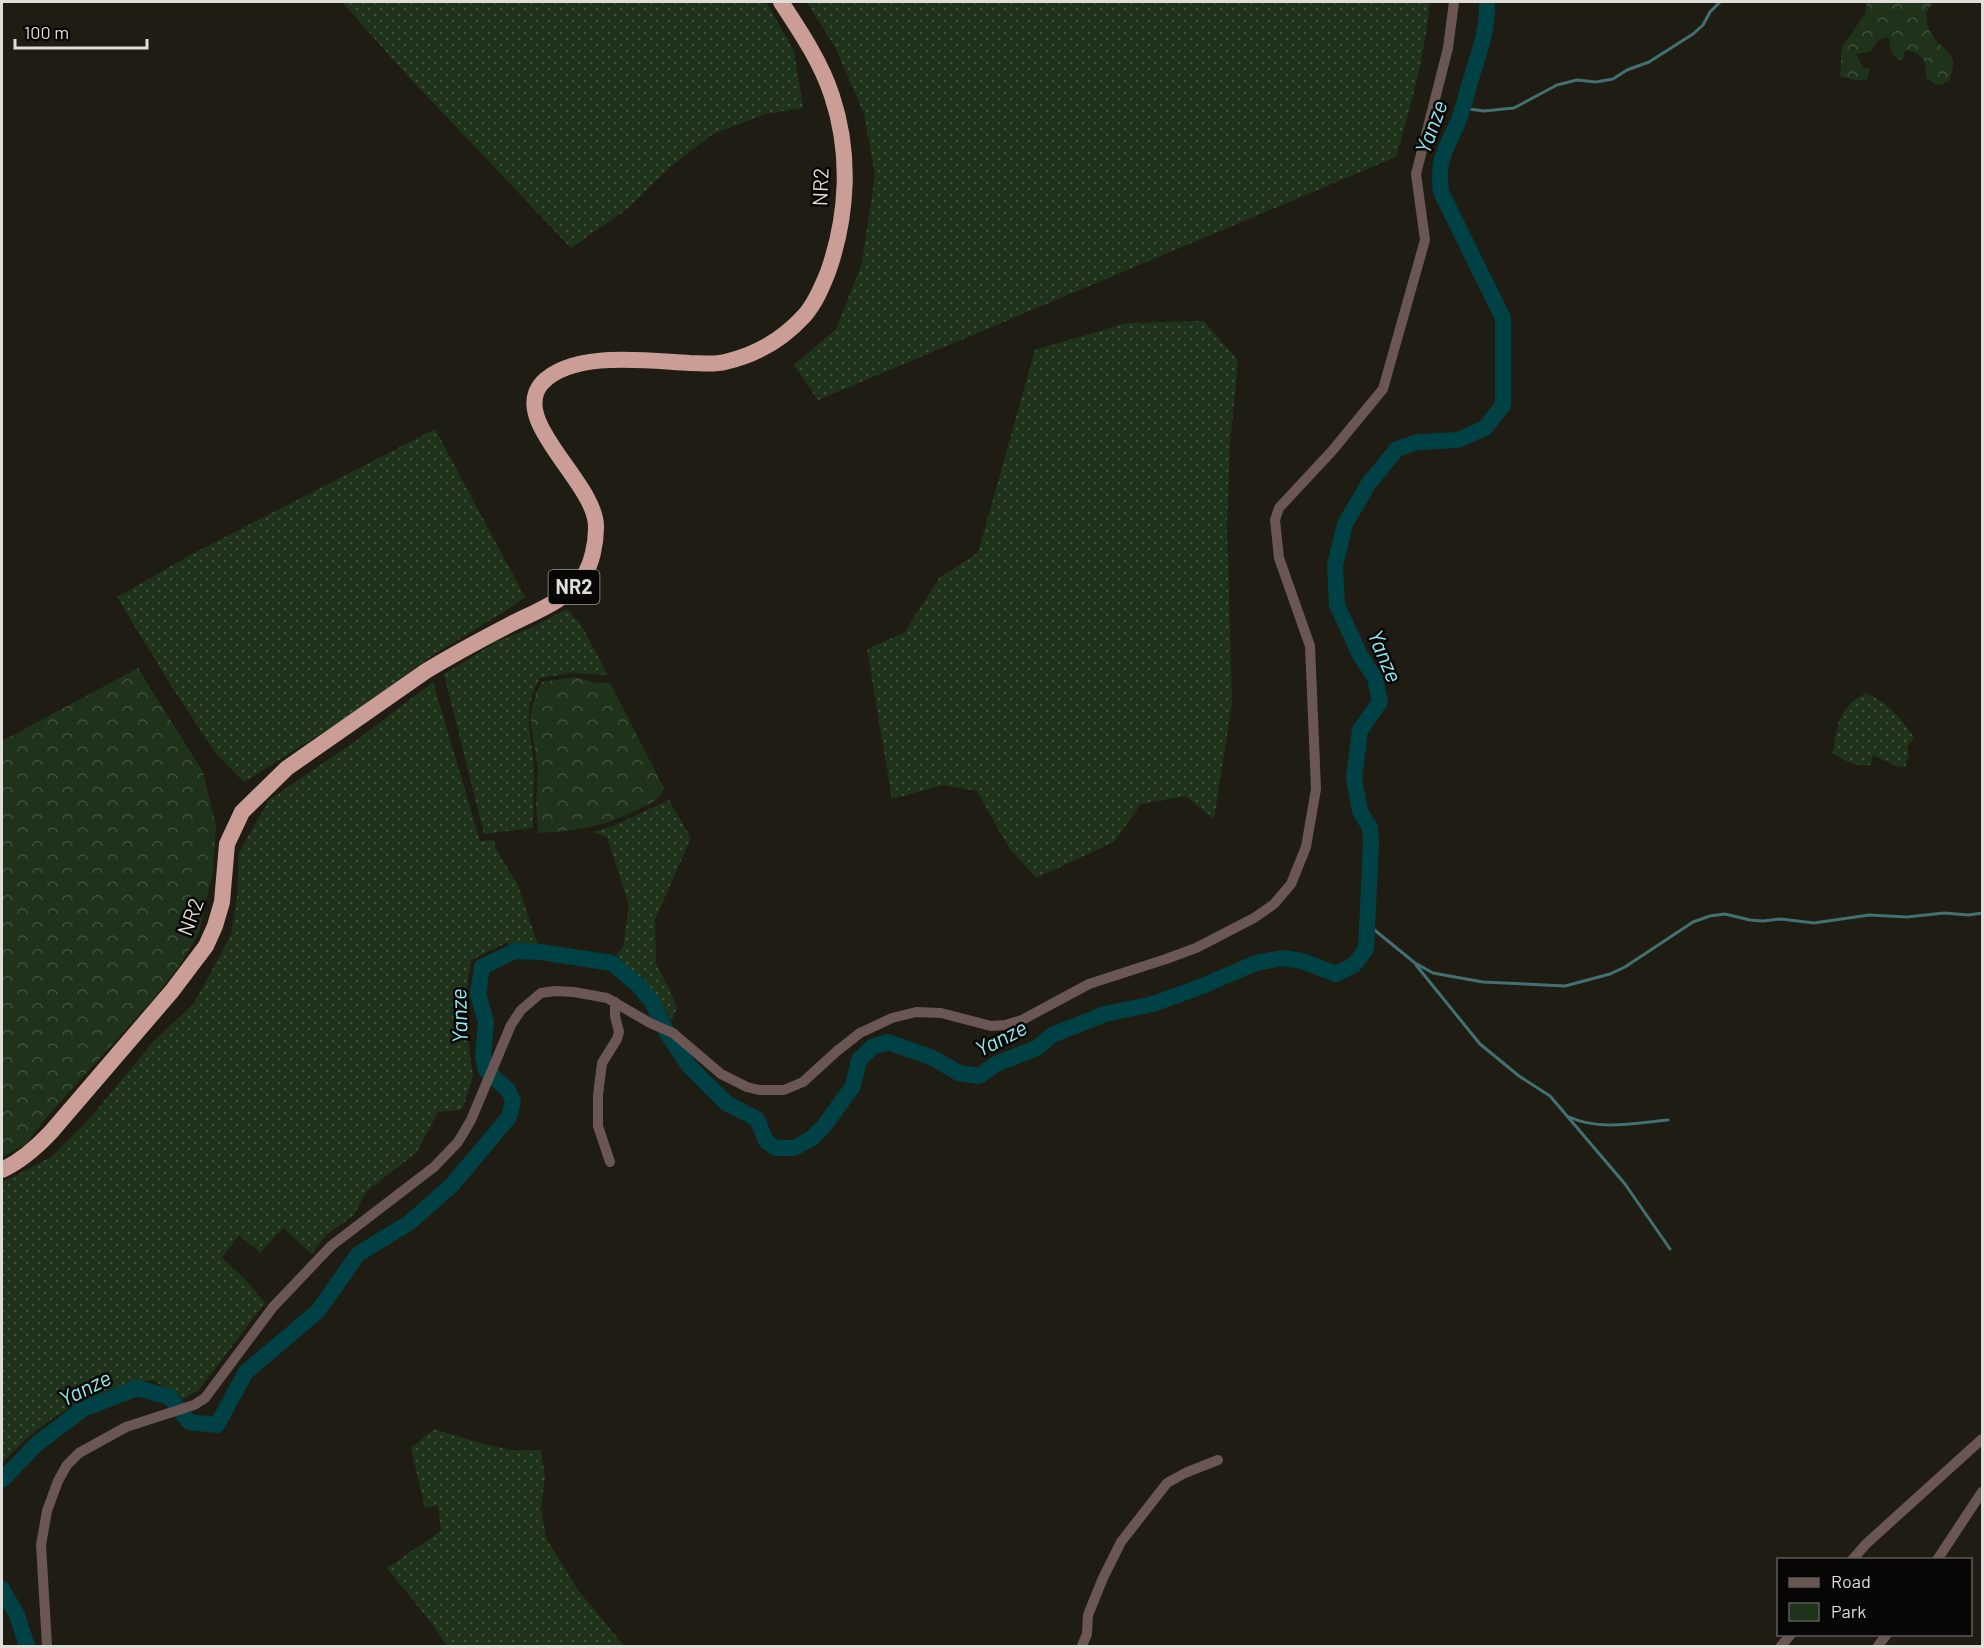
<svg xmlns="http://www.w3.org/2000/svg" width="1984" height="1648" font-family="Barlow,sans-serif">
<defs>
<pattern id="green-dots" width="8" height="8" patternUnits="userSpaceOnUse" patternTransform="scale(1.5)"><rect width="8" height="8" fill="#1f331b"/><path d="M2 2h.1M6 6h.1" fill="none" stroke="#3f503b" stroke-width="1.8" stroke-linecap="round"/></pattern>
<pattern id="forest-crowns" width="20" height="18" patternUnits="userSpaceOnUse" patternTransform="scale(1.5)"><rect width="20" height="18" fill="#1f331b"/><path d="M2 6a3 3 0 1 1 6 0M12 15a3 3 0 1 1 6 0" fill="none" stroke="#3f503b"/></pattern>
</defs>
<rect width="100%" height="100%" fill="#1f1c13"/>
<g fill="url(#green-dots)">
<polygon points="342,2 766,2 794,51 803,108 765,114 713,134 669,168 627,209 571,248 404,72"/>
<path d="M 807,2 L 1430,2 C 1425,55 1411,105 1396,157 L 818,400 L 794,365 L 836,329 L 862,263 L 875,175 L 864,114 L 836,49 Z"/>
<polygon points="1204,321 1238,361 1230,444 1227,527 1232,703 1214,819 1185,796 1141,804 1114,842 1036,878 1009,848 977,791 943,785 892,799 867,649 904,633 940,577 978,553 1035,350 1127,323"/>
<polygon points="435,429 525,597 507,610 436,653 344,719 244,782 216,754 170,684 117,597 196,552"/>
<path d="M 567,609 L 581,625 L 608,675 L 572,673 L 540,678 C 520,713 533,735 534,771 C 534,790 533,809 533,828 L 484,834 L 444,674 L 498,641 L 531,628 Z"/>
<path d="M 433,682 L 480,841 L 494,840 L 496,849 L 517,883 L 539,948 L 506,943 L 471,960 L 466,994 L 467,1033 L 473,1076 L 462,1110 L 438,1112 L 417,1152 L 366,1192 L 354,1215 L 326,1235 L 312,1254 L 283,1228 L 260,1253 L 239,1235 L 222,1258 L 246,1280 L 265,1303 L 198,1391 L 183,1399 L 153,1380 C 92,1388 43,1418 2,1463 L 2,1181 L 15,1176 L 51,1157 L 91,1117 L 153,1042 L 194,1003 L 231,935 L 237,897 L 239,852 L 269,800 L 357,740 Z"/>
<path d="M 1866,693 C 1890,704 1900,718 1915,738 L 1910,742 L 1907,747 L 1909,754 L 1905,767 L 1896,766 L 1873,755 L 1871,765 C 1856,767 1846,762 1833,753 C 1837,724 1839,707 1866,693 Z"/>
<polygon points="669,800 691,838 655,920 656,964 669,988 677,1008 672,1021 656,996 616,955 623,947 629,905 607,837 593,832 613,826"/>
<polygon points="434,1429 484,1444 512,1450 541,1450 545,1478 541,1508 546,1538 578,1590 624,1646 447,1646 433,1625 387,1568 441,1531 438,1505 425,1508 411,1448"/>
</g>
<g fill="url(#forest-crowns)">
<path d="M 1867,2 L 1933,2 L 1926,13 C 1927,22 1928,30 1933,37 C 1940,47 1953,51 1953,65 C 1953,70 1950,75 1950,80 L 1941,85 L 1937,85 L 1926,78 C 1926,60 1925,56 1907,50 L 1904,52 L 1903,59 L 1900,60 L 1894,56 L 1889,45 L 1891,40 L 1886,37 L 1878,41 L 1870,52 L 1856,54 L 1863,68 L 1870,68 L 1867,80 L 1854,80 L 1840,76 L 1842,47 L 1865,14 Z"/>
<polygon points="138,668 203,772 216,826 213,871 199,933 180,965 154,998 46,1118 25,1145 2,1157 2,741"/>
<path d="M 576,677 L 596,683 L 610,683 L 664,788 C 658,802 650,803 637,810 C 602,827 577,831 538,833 L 536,802 L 538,769 L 530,716 L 536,693 L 542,682 Z"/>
</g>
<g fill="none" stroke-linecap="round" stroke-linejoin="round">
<g stroke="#437072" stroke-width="3">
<polyline points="1462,108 1484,111 1514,108 1557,85 1577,80 1596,82 1613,79 1627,70 1649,62 1693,34 1703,25 1710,12 1720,2"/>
<polyline points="1367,930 1372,928 1415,963 1433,973 1483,982 1565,986 1610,974 1625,967 1693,922 1710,916 1725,914 1750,920 1763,921 1781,919 1814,923 1869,915 1907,917 1944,913 1969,915 1982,913"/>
<polyline points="1416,965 1480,1044 1519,1076 1550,1096 1625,1184 1670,1249"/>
<path d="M 1569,1117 C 1600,1131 1635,1123 1668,1120"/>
</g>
<g stroke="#004146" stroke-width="16">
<path d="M 2,1480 L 38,1443 L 83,1409 L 137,1388 L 170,1397 L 189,1422 L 217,1425 L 246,1372 L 318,1311 L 358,1254 L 409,1223 L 452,1185 L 509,1117 L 513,1101 L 508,1090 L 486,1070 L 483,1057 L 486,1022 L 478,994 L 482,967 L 515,951 L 541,952 L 612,963 L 640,987 L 652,1002 L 667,1033 L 689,1066 L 726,1103 L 757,1119 L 766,1141 L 776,1148 L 794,1148 L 811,1139 L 824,1126 L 853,1086 L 859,1060 L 872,1047 L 888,1042 L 933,1058 L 959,1073 L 979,1076 L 996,1064 L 1037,1048 L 1052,1035 L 1105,1014 L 1153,1004 L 1200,987 L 1256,963 L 1282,958 L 1302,961 L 1336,974 L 1354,965 L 1366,949 L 1371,845 L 1370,828 L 1360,811 L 1354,778 L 1360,730 L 1380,702 L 1375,678 L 1360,655 L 1337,605 L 1335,565 L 1345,524 L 1369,483 L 1397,449 L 1417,442 L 1458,440 L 1485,428 L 1503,405 L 1503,318 L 1441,192 C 1437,159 1445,151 1458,122 C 1463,110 1466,96 1470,82 C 1478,56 1488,30 1487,2"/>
<polyline points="2,1589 17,1615 27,1646"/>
</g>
<g stroke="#6a5754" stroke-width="10">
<polyline points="610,1162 598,1126 598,1095 602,1063 617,1039 619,1032 615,1016 615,1002"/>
<polyline points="1852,1560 1866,1544 1982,1439"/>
<polyline points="1937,1560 1982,1492"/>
<polyline points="47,1646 41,1545 47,1511 58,1481 67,1465 79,1453 126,1427 194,1405 205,1398 273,1307 331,1246 434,1167 458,1142 471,1120 511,1025 521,1010 541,993 555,991 574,992 607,998 650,1023 673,1033 721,1074 747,1087 759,1090 784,1090 803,1082 837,1051 860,1033 892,1018 916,1012 941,1013 991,1026 1005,1025 1022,1020 1089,984 1166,959 1196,948 1254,918 1274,904 1291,884 1306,847 1316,789 1310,646 1279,558 1275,520 1279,508 1332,451 1383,389 1425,240 1416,174 1448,48 1454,2"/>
<polyline points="1082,1646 1087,1634 1088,1615 1103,1578 1121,1542 1167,1483 1185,1473 1218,1460"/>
<polyline points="1781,1646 1791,1634"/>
<polyline points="1878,1646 1887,1634"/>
</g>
<path stroke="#ca9e97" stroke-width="16" d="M 2,1170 C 21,1161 36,1148 51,1132 L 172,991 L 206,946 L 215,926 L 222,902 L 227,844 L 242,812 L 287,768 L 426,671 C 454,654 482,639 511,624 C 535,612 567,600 583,577 C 592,564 596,543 596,528 C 598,484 508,421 542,383 C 573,350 648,361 690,363 C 701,363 714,365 725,362 C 756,355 783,339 804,316 C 815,304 822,287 828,272 C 848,215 851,153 832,96 C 821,62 800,31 781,2"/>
</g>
<g text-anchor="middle" stroke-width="5" stroke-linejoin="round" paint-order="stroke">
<rect fill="#080604" stroke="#9e9c98" stroke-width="1.5" x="548.5" y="570" width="51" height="34" rx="4.5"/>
<g font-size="20" font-weight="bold" fill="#dfddd7">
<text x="574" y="594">NR2</text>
</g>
<g font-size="21" fill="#dfddd7" stroke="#080604">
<text transform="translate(821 187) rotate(-88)" y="7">NR2</text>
<text transform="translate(191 917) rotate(-69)" y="7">NR2</text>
</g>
<g font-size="22" font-style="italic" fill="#8feaf3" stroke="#080604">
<text transform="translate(1431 127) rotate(-70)" y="8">Yanze</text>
<text transform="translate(1385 656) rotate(67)" y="8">Yanze</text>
<text transform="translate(459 1016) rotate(-92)" y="8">Yanze</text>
<text transform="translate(1001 1038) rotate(-27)" y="8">Yanze</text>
<text transform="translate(85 1388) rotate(-26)" y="8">Yanze</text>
</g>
</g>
<rect width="1984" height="1648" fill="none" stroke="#dfddd7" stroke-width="6"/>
<rect x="1777" y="1558" width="195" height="78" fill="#080604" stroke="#5e5c58" stroke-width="1.5"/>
<rect x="1789" y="1578" width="30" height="9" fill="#6a5754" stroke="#5e5c58" stroke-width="1.5"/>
<text x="1831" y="1588" font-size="18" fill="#dfddd7">Road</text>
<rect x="1789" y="1603" width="30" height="18" fill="#1f331b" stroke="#5e5c58" stroke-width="1.5"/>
<text x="1831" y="1618" font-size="18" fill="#dfddd7">Park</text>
<path d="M15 39v9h132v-9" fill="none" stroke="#dfddd7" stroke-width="3"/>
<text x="24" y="39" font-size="18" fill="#dfddd7" stroke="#080604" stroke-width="4.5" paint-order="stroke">100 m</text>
</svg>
